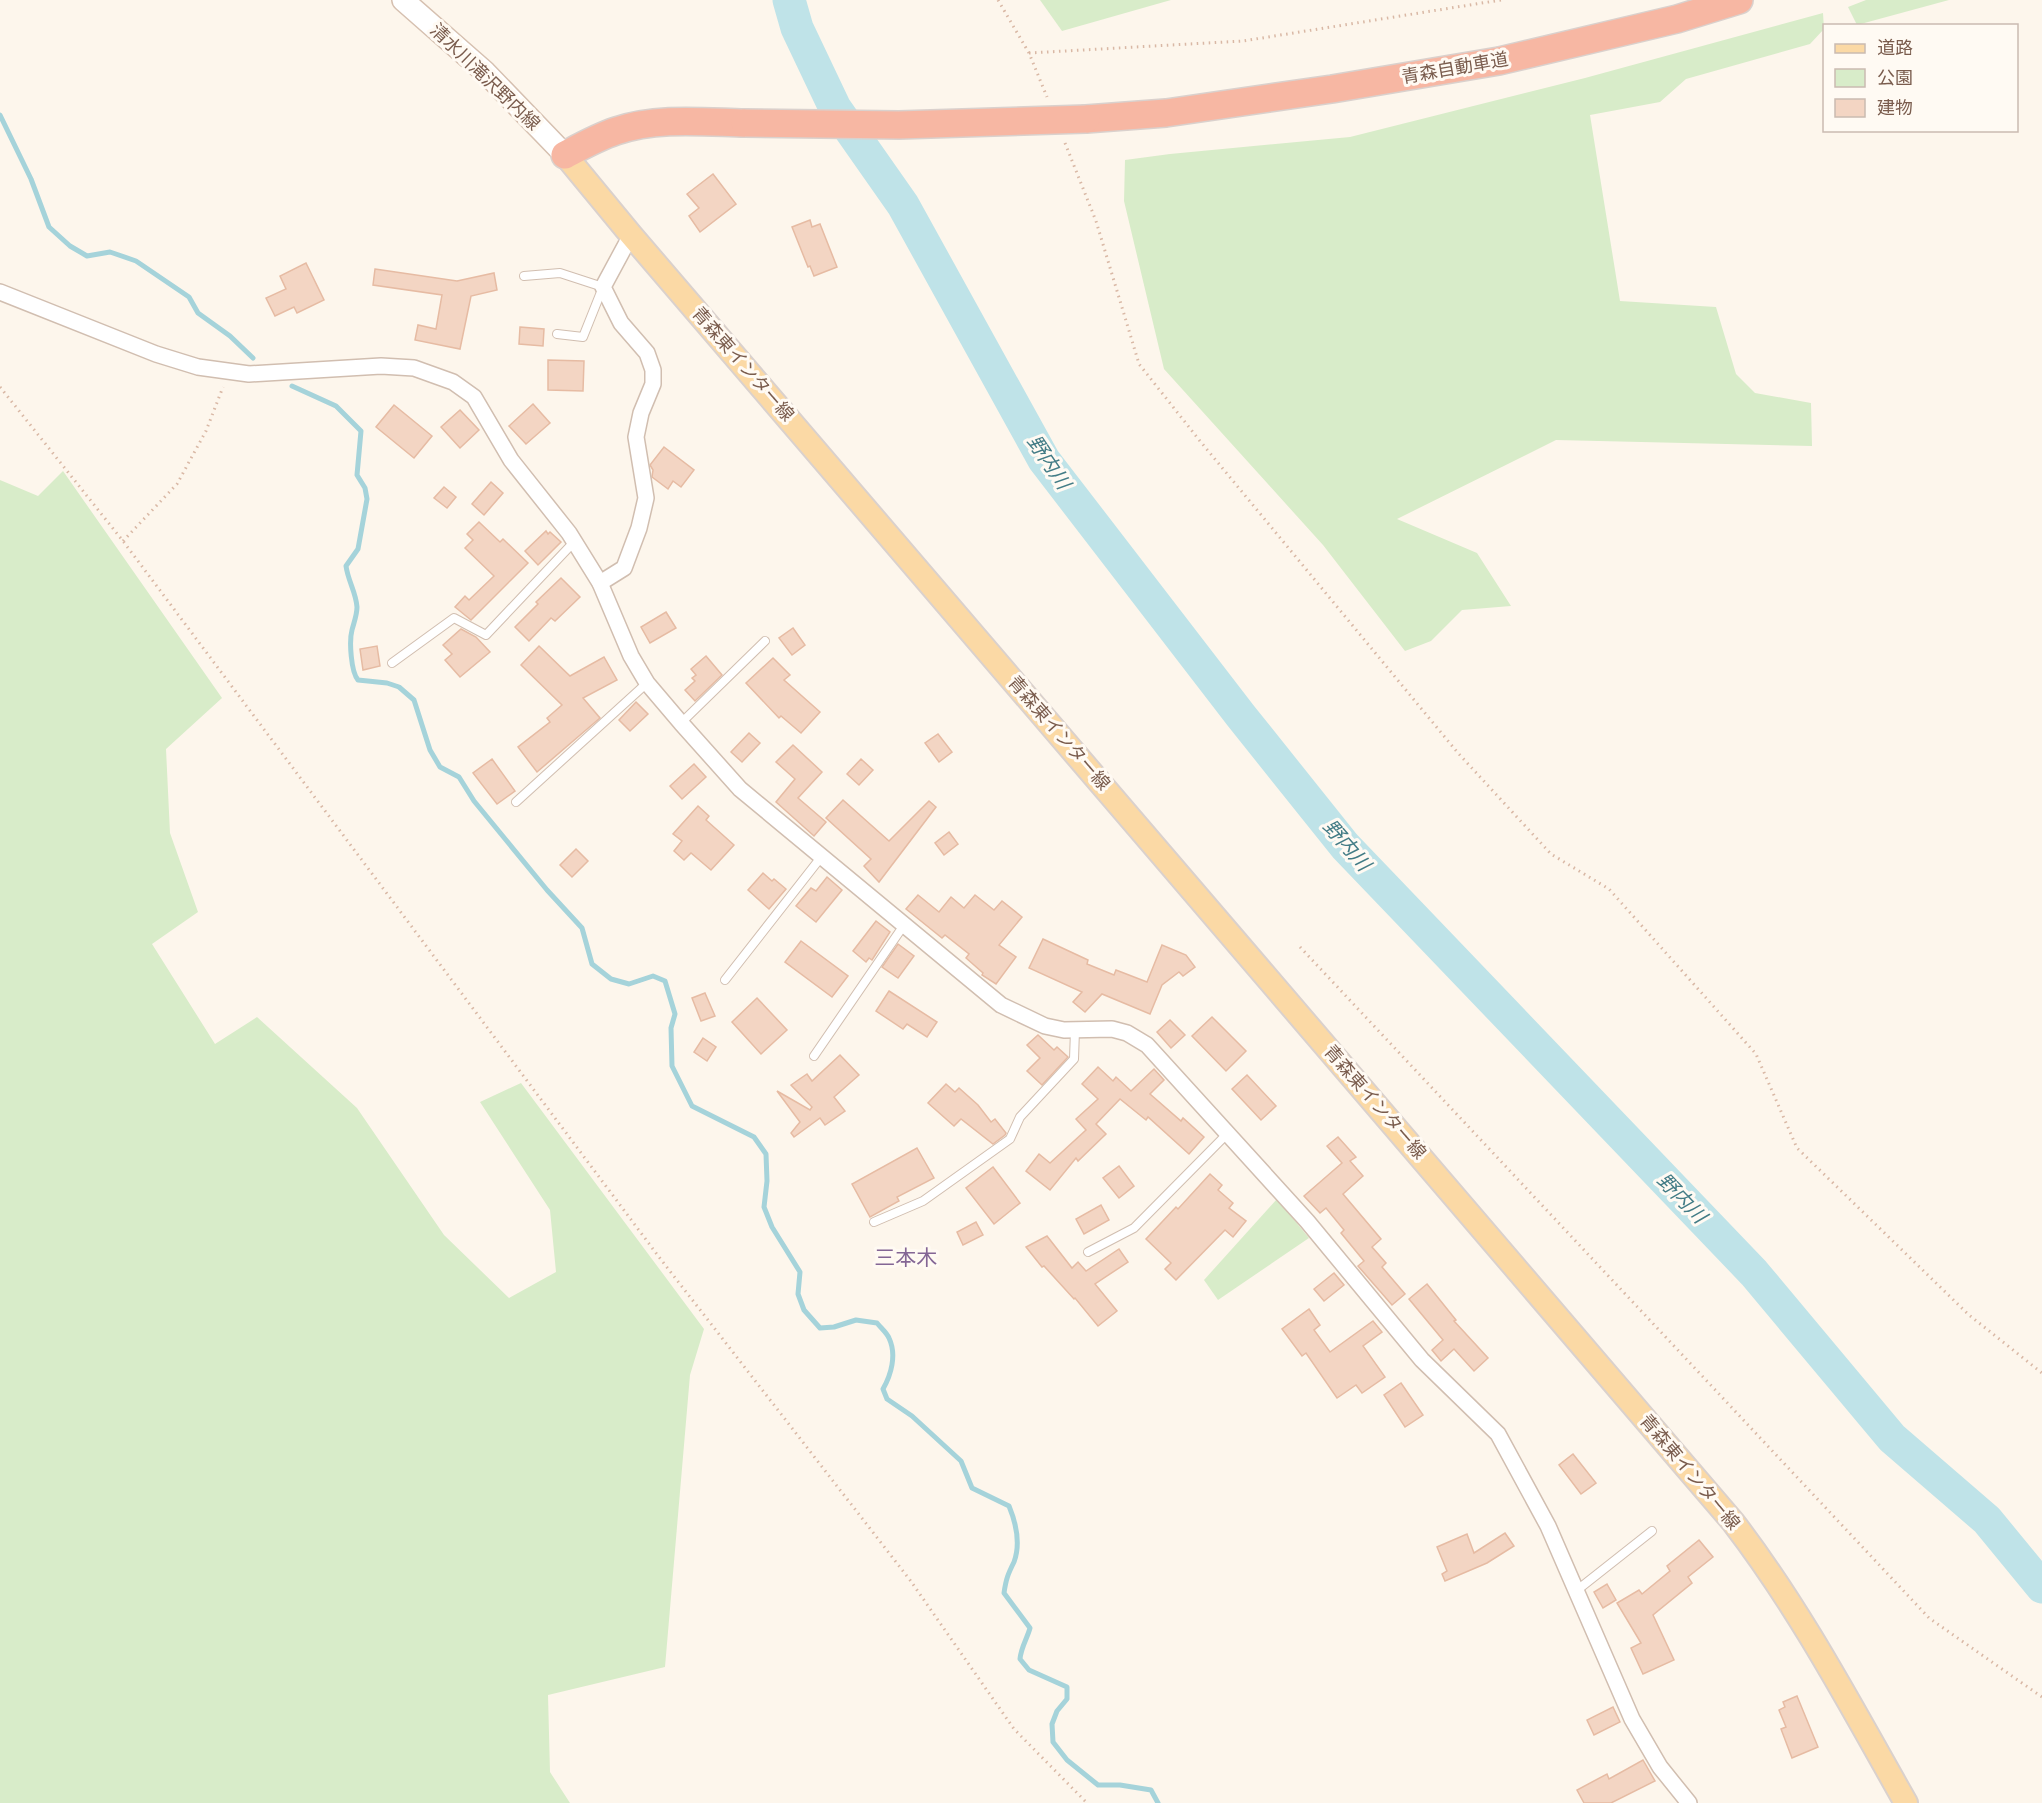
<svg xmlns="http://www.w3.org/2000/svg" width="2042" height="1803" font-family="Poppins,'Noto Sans JP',sans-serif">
<rect width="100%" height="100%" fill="#fdf6ec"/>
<g fill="#d8ecc9">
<polygon points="1040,0 1171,0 1062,31"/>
<polygon points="1866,0 1949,0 1857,25 1848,7"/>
<polygon points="1823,13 1824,29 1810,44 1686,79 1660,102 1590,115 1620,301 1716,307 1736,374 1755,393 1811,403 1812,446 1556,440 1397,519 1477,553 1511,606 1462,610 1431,641 1405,651 1323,545 1164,369 1124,201 1125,160 1170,154 1350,137 1585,78"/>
<polygon points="63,471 222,698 166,749 170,833 198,912 152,944 215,1044 257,1017 357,1108 444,1235 509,1298 556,1272 550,1210 480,1102 521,1083 704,1329 690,1375 665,1667 548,1695 550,1772 570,1803 0,1803 0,480 38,496"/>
<polygon points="1277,1199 1309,1238 1218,1300 1204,1280"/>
</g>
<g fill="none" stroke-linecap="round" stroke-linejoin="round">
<g stroke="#a5d3da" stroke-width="5">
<polyline points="0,115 31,179 49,227 70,246 87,256 110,252 136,261 189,297 198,313 230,336 253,358"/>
<path d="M 292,386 L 336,406 L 361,431 L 357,475 L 365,488 L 367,499 L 358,549 L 346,566 C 348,581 356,592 357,607 C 357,615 354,622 352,630 C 349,641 351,672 358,680 L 387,683 L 399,687 L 414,700 L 430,750 L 440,767 L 459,777 L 474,801 L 547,890 L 582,928 L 592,964 L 611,979 L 629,984 L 653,976 L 665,981 L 675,1014 L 671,1028 L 672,1066 L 692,1106 L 754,1137 L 766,1154 L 767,1181 L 764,1207 L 772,1227 L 800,1272 L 798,1294 L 804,1310 L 820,1328 L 834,1327 L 856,1320 L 877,1323 C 881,1328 887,1333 889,1338 C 897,1355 891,1375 883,1389 L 887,1399 L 912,1416 L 961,1461 L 972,1488 L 1009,1506 C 1016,1523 1021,1543 1014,1562 C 1008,1574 1006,1579 1004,1593 L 1030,1628 C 1027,1639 1021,1647 1020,1659 L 1029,1670 L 1067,1687 L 1067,1699 L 1057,1711 L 1052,1724 L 1053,1742 L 1067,1760 L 1098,1785 L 1120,1785 L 1151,1790 L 1158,1803"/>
</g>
<polyline stroke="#bfe3e8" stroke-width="33" points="789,0 797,28 835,108 903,205 1044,460 1241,716 1345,846 1754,1273 1892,1438 1987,1520 2042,1587"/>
</g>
<g fill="#f3d5c3" stroke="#e6bba3" stroke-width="1.5">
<polygon points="713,174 736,204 700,232 689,216 699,208 687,194"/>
<polygon points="810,220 812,227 820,224 837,267 814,276 810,266 808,267 792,227"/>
<polygon points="306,263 324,300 297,313 294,307 275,316 266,298 286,289 280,276"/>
<polygon points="375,269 457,281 494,273 497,290 471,296 460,349 415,340 418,325 436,329 442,295 373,285"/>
<polygon points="520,327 544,329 543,346 519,344"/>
<polygon points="548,360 584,361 583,391 548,390"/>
<polygon points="533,404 550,423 526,444 509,426"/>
<polygon points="394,405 432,436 414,458 376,427"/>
<polygon points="460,410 479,430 460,448 441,427"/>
<polygon points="664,447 694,470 681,487 673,481 668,489 652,477 653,470 650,465"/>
<polygon points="491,482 503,493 484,515 472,504"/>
<polygon points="444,487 456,497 447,508 434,498"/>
<polygon points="479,522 500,542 503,539 528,563 471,620 455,607 465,596 469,600 494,576 465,548 473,540 467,534"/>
<polygon points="546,531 548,534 550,532 561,542 538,565 525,551"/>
<polygon points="561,578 580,597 555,621 551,618 529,641 515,627 538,604 536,602"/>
<polygon points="666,612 676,628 650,643 641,627"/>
<polygon points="793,628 805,645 792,655 779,638"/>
<polygon points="461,629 476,637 490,652 460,677 445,660 452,654 443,645"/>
<polygon points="377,646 380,666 363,670 360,649"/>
<polygon points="539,646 570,676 604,657 617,680 583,698 600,718 537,772 518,747 550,722 547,718 562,705 521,665"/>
<polygon points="706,656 722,675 695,701 685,690 695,681 692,678 696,675 691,669"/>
<polygon points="773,658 790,675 784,680 820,712 801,733 781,716 779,718 746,683"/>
<polygon points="636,702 648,714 630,731 619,720"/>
<polygon points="749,733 760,743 742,762 731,752"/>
<polygon points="938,734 952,752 939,762 925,743"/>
<polygon points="793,745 822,772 798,798 826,822 814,836 776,802 795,779 776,762"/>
<polygon points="492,759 515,791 497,804 473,773"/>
<polygon points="861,759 873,770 859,785 847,774"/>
<polygon points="694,764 706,777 682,799 670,786"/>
<polygon points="843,800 889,841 929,801 936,807 879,882 864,866 871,859 826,818"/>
<polygon points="698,806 709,816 706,820 734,845 711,870 691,853 684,860 674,851 682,841 673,834"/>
<polygon points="949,832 958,844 944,855 935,843"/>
<polygon points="576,849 588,861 572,877 560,865"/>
<polygon points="763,873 772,881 774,879 786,889 769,909 748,890"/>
<polygon points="827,877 842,890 816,922 796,906 811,888 816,891"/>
<polygon points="918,895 939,912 951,897 964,908 975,895 994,910 1002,901 1022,917 999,945 1016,957 996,984 982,975 983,973 966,958 969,954 945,935 942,938 906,909"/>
<polygon points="876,921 890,932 872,960 869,958 866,962 853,951"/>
<polygon points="1043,939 1088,960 1087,964 1114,975 1116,970 1147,982 1162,945 1186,955 1195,967 1183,976 1179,972 1162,985 1150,1014 1102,994 1085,1012 1073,1002 1082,992 1029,968"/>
<polygon points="801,941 848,976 832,997 785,962"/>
<polygon points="898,944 914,956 898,978 882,967"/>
<polygon points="889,991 937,1022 927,1037 907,1024 903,1029 876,1011"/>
<polygon points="705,993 715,1016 701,1021 692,998"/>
<polygon points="757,998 787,1030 761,1054 732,1022"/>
<polygon points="1212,1017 1246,1051 1226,1071 1192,1036"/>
<polygon points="1170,1020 1185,1035 1171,1048 1157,1032"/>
<polygon points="1038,1035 1054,1050 1057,1047 1068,1057 1042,1085 1027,1071 1040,1058 1027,1045"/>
<polygon points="703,1038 716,1047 707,1061 694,1052"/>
<polygon points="840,1055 859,1075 834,1097 845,1111 825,1125 820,1118 794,1137 791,1133 800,1122 777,1091 810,1110 812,1107 791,1085 807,1074 812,1081"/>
<polygon points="1098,1067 1113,1081 1116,1077 1131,1091 1154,1069 1164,1080 1150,1094 1181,1121 1183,1118 1204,1137 1189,1154 1148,1117 1146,1120 1120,1099 1096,1124 1106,1134 1078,1161 1076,1158 1050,1190 1026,1171 1039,1154 1050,1163 1086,1130 1076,1119 1098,1099 1082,1084"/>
<polygon points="1247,1075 1276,1106 1261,1120 1232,1089"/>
<polygon points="946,1084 955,1092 959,1088 978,1105 991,1122 995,1119 1006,1133 1005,1135 993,1144 961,1119 954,1126 928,1103"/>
<polygon points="1338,1137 1356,1157 1350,1161 1363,1176 1343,1194 1381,1239 1372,1247 1386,1263 1382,1267 1405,1294 1392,1305 1358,1266 1364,1261 1341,1233 1344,1230 1326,1208 1320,1213 1304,1196 1342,1163 1327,1146"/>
<polygon points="917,1148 934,1178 897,1197 899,1201 870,1217 852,1184"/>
<polygon points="1119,1166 1134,1186 1119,1198 1103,1178"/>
<polygon points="993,1167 1020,1203 994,1224 966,1188"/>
<polygon points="1210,1174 1222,1185 1218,1190 1233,1203 1229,1208 1246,1221 1233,1237 1225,1230 1176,1280 1165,1269 1171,1263 1146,1239 1176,1207 1178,1209"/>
<polygon points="1101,1205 1109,1220 1084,1234 1076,1219"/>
<polygon points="976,1222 983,1235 963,1245 957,1232"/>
<polygon points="1047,1236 1072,1268 1078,1262 1086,1271 1119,1249 1128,1262 1095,1284 1117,1311 1098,1326 1075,1298 1074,1299 1044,1266 1042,1267 1026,1247"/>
<polygon points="1334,1273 1344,1285 1324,1301 1314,1289"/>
<polygon points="1427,1284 1456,1320 1454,1321 1488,1358 1474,1371 1454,1349 1441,1361 1432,1350 1443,1340 1409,1299"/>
<polygon points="1309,1309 1320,1325 1314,1330 1330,1352 1373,1321 1382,1332 1363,1346 1385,1377 1362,1393 1356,1385 1337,1398 1306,1353 1302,1356 1282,1329"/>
<polygon points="1401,1383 1423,1415 1405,1427 1384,1395"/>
<polygon points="1573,1454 1596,1483 1581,1494 1559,1465"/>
<polygon points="1505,1533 1514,1546 1487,1563 1445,1581 1442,1574 1447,1571 1437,1547 1467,1534 1474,1553"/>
<polygon points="1699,1540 1713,1557 1688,1577 1692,1583 1653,1615 1674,1660 1643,1674 1631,1648 1641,1643 1617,1603 1639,1590 1642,1594 1670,1571 1667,1566"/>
<polygon points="1607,1584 1616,1600 1603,1608 1594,1592"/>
<polygon points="1797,1696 1818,1747 1792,1758 1781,1729 1786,1727 1779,1710 1785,1707 1783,1702"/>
<polygon points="1613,1707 1620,1722 1594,1735 1587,1720"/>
<polygon points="1643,1760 1655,1781 1611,1803 1584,1803 1577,1790 1607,1774 1609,1779"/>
</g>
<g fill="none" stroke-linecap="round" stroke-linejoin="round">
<defs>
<g id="service">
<polyline points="524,276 560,273 603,287 583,337 557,334"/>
<polyline points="392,663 454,618 486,635 574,542"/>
<polyline points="681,723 765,641"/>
<polyline points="516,802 647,683"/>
<polyline points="725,980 822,856"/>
<polyline points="814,1056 904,925"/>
<polyline points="874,1222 923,1201 1010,1139 1020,1117 1074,1059 1075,1030"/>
<polyline points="1088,1252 1134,1228 1227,1134"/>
<polyline points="1576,1591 1652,1531"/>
</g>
<g id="minor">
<polyline points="0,292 156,354 198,367 249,374 381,366 414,368 453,382 474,397 511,460 569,533 600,583 631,656 647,683 681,723 740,789 1001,1005 1045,1026 1064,1030 1112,1029 1127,1033 1147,1045 1307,1221 1422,1360 1498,1434 1548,1526 1632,1719 1660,1767 1689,1803"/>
<polyline points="600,583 624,568 639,528 646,498 636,437 641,413 653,384 653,370 647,353 621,323 603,287 631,235"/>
</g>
<polyline id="secondary" points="403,0 485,72 565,155"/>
<path id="primary" d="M 565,155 L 631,235 L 1733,1522 C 1800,1609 1852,1708 1906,1803"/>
<g id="motorway">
<polyline points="1086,119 1166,113 1332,89 1499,61 1677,19 1739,0"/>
<path d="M 565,155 C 582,146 598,137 616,131 C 657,117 703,122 745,123"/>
</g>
</defs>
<use href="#service" stroke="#d1beb0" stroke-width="10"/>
<use href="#minor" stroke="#d1beb0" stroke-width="18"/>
<use href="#secondary" stroke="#d6c0b0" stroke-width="24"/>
<use href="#primary" stroke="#dad1cd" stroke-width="26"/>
<use href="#motorway" stroke="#dad1cd" stroke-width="30"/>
<g stroke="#d9b8a5" stroke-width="3" stroke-dasharray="1.5 4.5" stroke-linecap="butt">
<polyline points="998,0 1029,53 1047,97"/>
<polyline points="1029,53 1243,41 1501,0"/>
<polyline points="1065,143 1096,221 1139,364 1200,441 1458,753 1551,854 1609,889 1756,1054 1797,1148 1969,1315 2042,1373"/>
<polyline points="0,387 123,541 659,1257 910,1580 1014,1729 1087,1803"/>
<polyline points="123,541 177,484 206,431 223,387"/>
<polyline points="1300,947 1929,1618 2042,1697"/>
</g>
<use href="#service" stroke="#fff" stroke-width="8"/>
<use href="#minor" stroke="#fff" stroke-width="15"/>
<use href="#secondary" stroke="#fff" stroke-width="21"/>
<use href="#primary" stroke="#fbd9a5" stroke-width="22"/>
<use href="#motorway" stroke="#f7b7a3" stroke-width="27"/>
<defs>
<polyline id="motorway-bridge" points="745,123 899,125 1086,119"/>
</defs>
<use href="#motorway-bridge" stroke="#dad1cd" stroke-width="30" stroke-linecap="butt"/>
<use href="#motorway-bridge" stroke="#f7b7a3" stroke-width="27"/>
</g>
<g text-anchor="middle" stroke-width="6" stroke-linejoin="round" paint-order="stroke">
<g font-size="18" fill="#7a5c4d" stroke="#fffaf3">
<text transform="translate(1455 68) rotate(-10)" y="6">青森自動車道</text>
<text transform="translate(485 77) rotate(44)" y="6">清水川滝沢野内線</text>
<text transform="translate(743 364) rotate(49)" y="6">青森東インター線</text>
<text transform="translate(1059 733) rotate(49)" y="6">青森東インター線</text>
<text transform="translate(1375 1102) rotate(49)" y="6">青森東インター線</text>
<text transform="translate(1690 1472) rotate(50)" y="6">青森東インター線</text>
</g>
<g font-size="20" font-style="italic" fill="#437c86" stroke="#fffaf3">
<text transform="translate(1049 462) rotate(56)" y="7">野内川</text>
<text transform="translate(1347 845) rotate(49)" y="7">野内川</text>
<text transform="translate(1682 1198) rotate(46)" y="7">野内川</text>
</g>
<g font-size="21" fill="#846695" stroke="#fffaf3">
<text x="906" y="1265">三本木</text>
</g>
</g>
<rect x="1823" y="24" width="195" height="108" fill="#fffaf3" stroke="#cabbb1" stroke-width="1.5"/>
<rect x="1835" y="44" width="30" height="9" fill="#fbd9a5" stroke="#cabbb1" stroke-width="1.5"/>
<text x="1877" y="54" font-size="18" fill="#7a5c4d">道路</text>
<rect x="1835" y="69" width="30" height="18" fill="#d8ecc9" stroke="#cabbb1" stroke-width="1.5"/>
<text x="1877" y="84" font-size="18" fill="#7a5c4d">公園</text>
<rect x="1835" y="99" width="30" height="18" fill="#f3d5c3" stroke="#cabbb1" stroke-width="1.5"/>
<text x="1877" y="114" font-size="18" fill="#7a5c4d">建物</text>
</svg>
